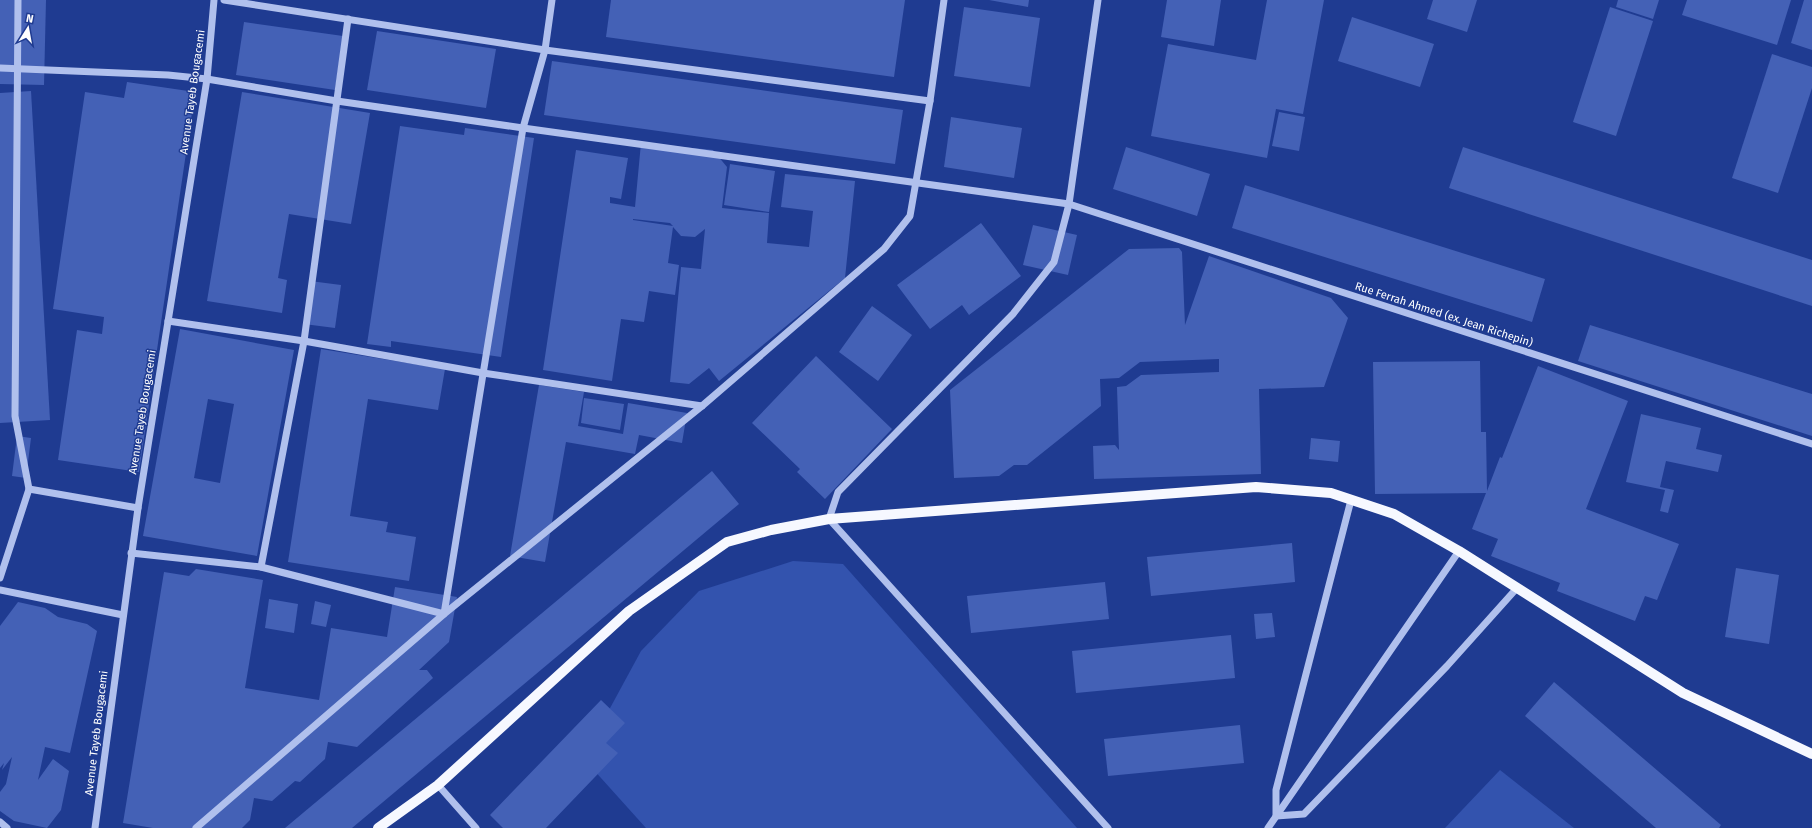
<svg xmlns="http://www.w3.org/2000/svg" width="1812" height="828" font-family="'Fira Sans',sans-serif">
<rect width="100%" height="100%" fill="#1f3b91"/>
<g fill="#3353ae">
<polygon points="793,561 843,564 1077,828 646,828 583,758 641,651 699,591"/>
<polygon points="1500,770 1574,828 1445,828"/>
</g>
<g fill="#4461b6" fill-rule="evenodd">
<polygon points="0,0 46,0 44,85 0,84"/>
<polygon points="611,0 905,0 894,77 606,37"/>
<polygon points="989,0 1029,0 1028,7"/>
<polygon points="1167,0 1221,0 1214,46 1161,37"/>
<polygon points="1267,0 1324,0 1303,114 1276,109 1267,158 1151,136 1168,44 1256,60"/>
<polygon points="1433,0 1477,0 1467,32 1427,19"/>
<polygon points="1618,0 1659,0 1653,19 1616,7"/>
<polygon points="1687,0 1791,0 1777,45 1682,15"/>
<polygon points="1804,0 1812,0 1812,50 1791,43"/>
<polygon points="964,7 1040,18 1030,87 954,76"/>
<polygon points="1610,7 1653,21 1616,136 1573,122"/>
<polygon points="1352,17 1434,44 1420,87 1338,61"/>
<polygon points="244,22 343,36 335,90 236,75"/>
<polygon points="377,31 496,49 486,108 367,90"/>
<polygon points="1772,54 1812,67 1812,88 1778,193 1732,178"/>
<polygon points="552,61 903,110 895,164 544,115"/>
<polygon points="127,82 195,92 139,472 58,460 77,330 102,334 104,317 53,309 85,92 124,98"/>
<polygon points="31,91 50,420 0,423 0,93"/>
<polygon points="242,92 370,113 351,224 289,214 278,278 287,280 282,313 207,301"/>
<polygon points="1279,112 1305,117 1299,151 1272,146"/>
<polygon points="951,117 1022,128 1014,178 944,167"/>
<polygon points="400,126 464,135 465,128 534,138 501,357 391,341 391,347 367,344"/>
<path d="M 641,143 L 713,150 L 727,167 L 722,208 L 769,213 L 767,243 L 809,247 L 813,211 L 781,207 L 785,174 L 855,181 L 845,278 L 719,381 L 709,368 L 689,384 L 670,382 L 681,267 L 701,269 L 705,229 L 695,237 L 681,236 L 673,227 L 668,263 L 679,265 L 675,295 L 649,291 L 644,322 L 621,319 L 612,381 L 543,370 L 576,150 L 628,158 L 621,199 L 610,197 L 610,203 L 635,207 ZM 633,219 L 670,223 L 673,226 L 633,220 Z"/>
<polygon points="1126,147 1210,174 1197,216 1113,189"/>
<polygon points="1463,147 1812,260 1812,306 1449,188"/>
<polygon points="730,164 775,171 769,212 724,205"/>
<polygon points="1245,185 1545,279 1532,322 1232,228"/>
<polygon points="981,223 1021,276 969,315 962,305 930,329 897,285"/>
<polygon points="1033,225 1077,235 1068,275 1023,265"/>
<polygon points="1179,248 1182,252 1185,325 1209,256 1331,298 1348,318 1324,387 1259,389 1261,474 1094,479 1093,446 1115,445 1119,450 1117,387 1126,386 1141,375 1219,372 1219,359 1140,362 1119,378 1100,379 1101,406 1027,465 1014,465 999,476 954,478 950,390 1129,249"/>
<polygon points="310,281 341,285 335,328 304,324"/>
<polygon points="872,306 912,335 878,381 839,352"/>
<polygon points="1590,325 1812,394 1812,436 1578,361"/>
<path d="M 180,329 L 294,350 L 257,556 L 143,536 ZM 208,399 L 234,404 L 220,483 L 194,478 Z"/>
<polygon points="321,349 445,369 438,410 368,399 350,516 388,522 386,532 416,537 409,581 288,562"/>
<polygon points="816,356 892,429 825,499 797,472 800,469 752,423"/>
<polygon points="1480,361 1481,432 1486,432 1487,491 1500,457 1502,458 1538,366 1628,401 1586,509 1679,544 1657,600 1645,596 1635,621 1557,591 1560,583 1491,556 1498,539 1472,529 1486,493 1375,494 1373,362"/>
<polygon points="539,385 584,392 578,426 623,434 628,403 687,413 682,443 639,435 635,454 566,442 545,562 510,556"/>
<polygon points="584,398 624,404 620,430 581,423"/>
<polygon points="1641,414 1701,428 1696,449 1722,455 1718,472 1666,461 1660,487 1674,490 1668,513 1660,511 1665,490 1626,482"/>
<polygon points="17,436 31,438 26,478 12,476"/>
<polygon points="1311,438 1340,441 1338,462 1309,459"/>
<polygon points="712,471 739,504 352,828 285,828"/>
<polygon points="1292,543 1295,582 1151,596 1147,557"/>
<polygon points="1736,568 1779,575 1769,644 1725,637"/>
<polygon points="196,569 263,580 245,688 319,700 331,628 387,637 395,587 457,597 449,642 419,670 427,670 433,678 357,747 328,742 325,759 300,782 295,781 272,801 254,798 250,820 242,828 153,828 123,823 164,572 189,576"/>
<polygon points="1105,582 1109,619 971,633 967,596"/>
<polygon points="269,599 298,604 294,633 265,628"/>
<polygon points="315,601 331,605 326,627 311,624"/>
<polygon points="18,602 45,608 58,617 87,624 97,631 70,753 45,747 38,780 53,759 69,771 61,810 47,828 14,821 0,811 0,792 6,784 12,757 2,770 4,763 0,768 0,626"/>
<polygon points="1272,613 1275,637 1256,639 1254,614"/>
<polygon points="1231,635 1235,678 1076,693 1072,651"/>
<polygon points="1554,682 1721,825 1719,828 1656,828 1525,716"/>
<polygon points="601,700 625,723 606,743 618,753 546,828 503,828 490,815"/>
<polygon points="1240,725 1244,763 1108,776 1104,739"/>
</g>
<g fill="none" stroke-linecap="round" stroke-linejoin="round">
<g stroke="#b0c0ed" stroke-width="7">
<polyline points="18,0 15,416 29,489 138,508"/>
<polyline points="224,0 545,50 930,101"/>
<polyline points="1098,0 1069,204 1054,262 1013,314 838,492 829,519 1108,828"/>
<polyline points="0,68 168,75 207,79 337,101 523,128 1069,204 1812,444"/>
<polyline points="168,321 304,341 483,373 702,406"/>
<polyline points="1351,500 1276,790 1276,816 1304,814 1447,666 1517,588"/>
<polyline points="131,553 261,567 444,614 523,128 545,50 552,0"/>
<polyline points="261,567 304,341 348,19"/>
<polyline points="0,578 29,489"/>
<polyline points="0,590 123,615"/>
<polyline points="438,785 476,828"/>
<polyline points="0,822 7,828"/>
<polyline points="95,828 138,508 207,79 214,0"/>
<polyline points="196,828 444,614 702,406 884,249 910,216 930,101 944,0"/>
<polyline points="1268,828 1459,551"/>
</g>
<polyline stroke="#f6f8ff" stroke-width="10" points="378,828 438,785 629,611 727,542 771,530 829,519 1256,487 1331,493 1394,514 1459,551 1683,693 1812,754"/>
</g>
<g text-anchor="middle" stroke-width="3" stroke-linejoin="round" paint-order="stroke">
<g font-size="11" fill="#fff" stroke="#1f3b91">
<text transform="translate(192 92) rotate(-82)" y="4">Avenue Tayeb Bougacemi</text>
<text transform="translate(1444 314) rotate(18)" y="4">Rue Ferrah Ahmed (ex. Jean Richepin)</text>
<text transform="translate(142 412) rotate(-81)" y="4">Avenue Tayeb Bougacemi</text>
<text transform="translate(96 733) rotate(-83)" y="4">Avenue Tayeb Bougacemi</text>
</g>
</g>
<g transform="translate(28 28) rotate(11)" stroke="#1f3b91" stroke-width="3" paint-order="stroke">
<path d="M0-3L7 15L0 10L-7 15Z" fill="#ffffff"/>
<text y="-6" font-size="11" font-weight="bold" text-anchor="middle" fill="#ffffff">N</text>
</g>
</svg>
